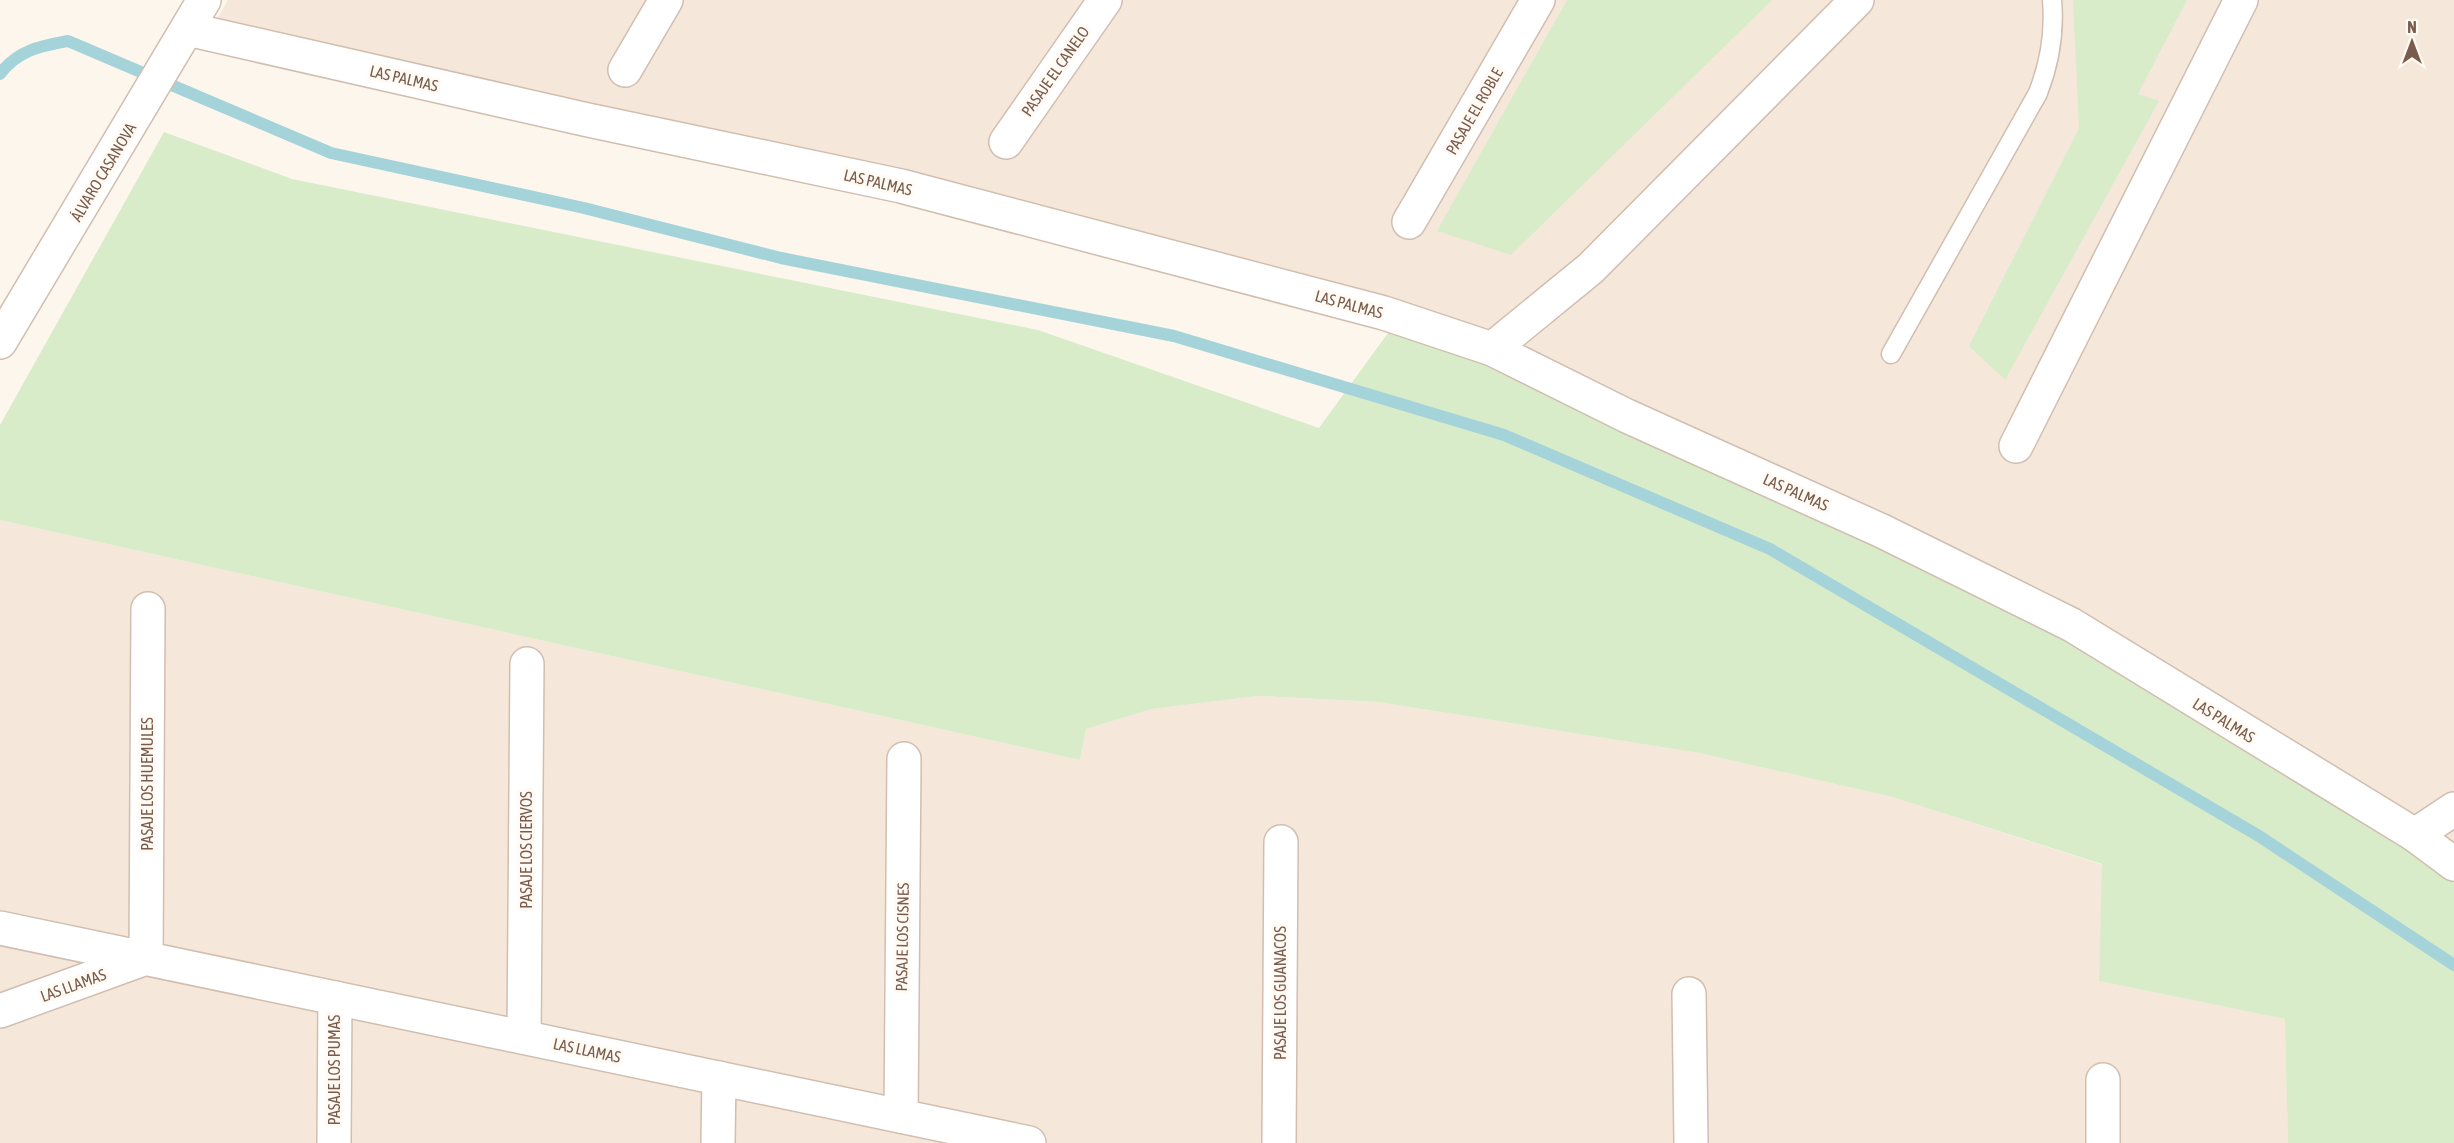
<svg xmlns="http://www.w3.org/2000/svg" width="2454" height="1143" font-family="'Asap Condensed',sans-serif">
<rect width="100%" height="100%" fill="#fdf6ec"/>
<g fill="#f5e8da">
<polygon points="228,0 2454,0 2454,871 1533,372 1189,262 205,40"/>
<polygon points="0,520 1080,760 1086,729 1152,709 1258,696 1378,702 1699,753 1892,797 2103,865 2099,981 2286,1019 2288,1143 0,1143"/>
</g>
<g fill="#d8ecc9">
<polygon points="1567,0 1772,0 1511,255 1437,231"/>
<polygon points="2073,0 2187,0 2138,94 2159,101 2005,380 1969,346 2079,128"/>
<polygon points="164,132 292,179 1038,330 1319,428 1396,322 2058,628 2454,871 2454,1143 2288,1143 2285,1019 2099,981 2102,864 1892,797 1699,753 1378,702 1258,696 1152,709 1086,729 1080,760 0,520 0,425"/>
</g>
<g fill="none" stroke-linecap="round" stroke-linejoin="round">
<path stroke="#a5d3da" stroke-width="12" d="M 0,74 C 18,50 41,46 68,41 L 331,153 L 584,208 L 781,258 L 1174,336 L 1504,435 L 1770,549 L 2259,836 L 2454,965"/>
<defs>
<path id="service" d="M 1891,354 L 2038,93 C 2050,62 2055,33 2052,0"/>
<g id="minor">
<polyline points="187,29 588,120 901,186 1384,313 1492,349 1627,416 1882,531 2072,625 2415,835 2454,864"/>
<polyline points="625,70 666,0"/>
<polyline points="1006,142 1105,0"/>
<polyline points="1409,222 1538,0"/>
<polyline points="1492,349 1591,268 1857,0"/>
<polyline points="2016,446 2241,0"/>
<polyline points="2415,835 2454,809"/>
<polyline points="0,928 1029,1143"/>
<polyline points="146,958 148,609"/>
<polyline points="1689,994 1691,1143"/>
<polyline points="0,1011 146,958"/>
<polyline points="524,1037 527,664"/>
<polyline points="2103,1080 2103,1143"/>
<polyline points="901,1116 904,759"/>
<polyline points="334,1143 335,998"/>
<polyline points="718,1143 719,1078"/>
<polyline points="1279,1143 1281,842"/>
</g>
<polyline id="tertiary" points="0,342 204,0"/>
</defs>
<use href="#service" stroke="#d1beb0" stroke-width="21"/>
<use href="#minor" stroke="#d1beb0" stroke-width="36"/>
<use href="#tertiary" stroke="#d1beb0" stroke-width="36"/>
<use href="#service" stroke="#fff" stroke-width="18"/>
<use href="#minor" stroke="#fff" stroke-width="33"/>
<use href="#tertiary" stroke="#fff" stroke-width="33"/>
</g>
<g text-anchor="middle" stroke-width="6" stroke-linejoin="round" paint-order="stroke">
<g font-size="16" fill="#7a5c4d" stroke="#fffaf3">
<text transform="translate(1055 71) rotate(-55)" y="6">PASAJE EL CANELO</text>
<text transform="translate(404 78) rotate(13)" y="6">LAS PALMAS</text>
<text transform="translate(1474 111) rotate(-60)" y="6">PASAJE EL ROBLE</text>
<text transform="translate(103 172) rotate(-59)" y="6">ÁLVARO CASANOVA</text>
<text transform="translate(878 182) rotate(13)" y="6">LAS PALMAS</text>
<text transform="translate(1349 304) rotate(15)" y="6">LAS PALMAS</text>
<text transform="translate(1796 492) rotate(24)" y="6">LAS PALMAS</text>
<text transform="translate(2224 720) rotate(32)" y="6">LAS PALMAS</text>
<text transform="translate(147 784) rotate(-90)" y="6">PASAJE LOS HUEMULES</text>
<text transform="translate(526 850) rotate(-90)" y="6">PASAJE LOS CIERVOS</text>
<text transform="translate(902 937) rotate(-89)" y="6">PASAJE LOS CISNES</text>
<text transform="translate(73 985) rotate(-20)" y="6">LAS LLAMAS</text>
<text transform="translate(1280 993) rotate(-90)" y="6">PASAJE LOS GUANACOS</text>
<text transform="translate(587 1050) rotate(12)" y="6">LAS LLAMAS</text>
<text transform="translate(334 1070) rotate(-90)" y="6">PASAJE LOS PUMAS</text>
</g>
</g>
<g transform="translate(2412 42)" stroke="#fffaf3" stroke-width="4.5" paint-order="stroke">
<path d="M0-4.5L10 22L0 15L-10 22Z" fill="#7a5c4d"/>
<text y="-9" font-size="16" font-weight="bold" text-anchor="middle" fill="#7a5c4d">N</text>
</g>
</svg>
